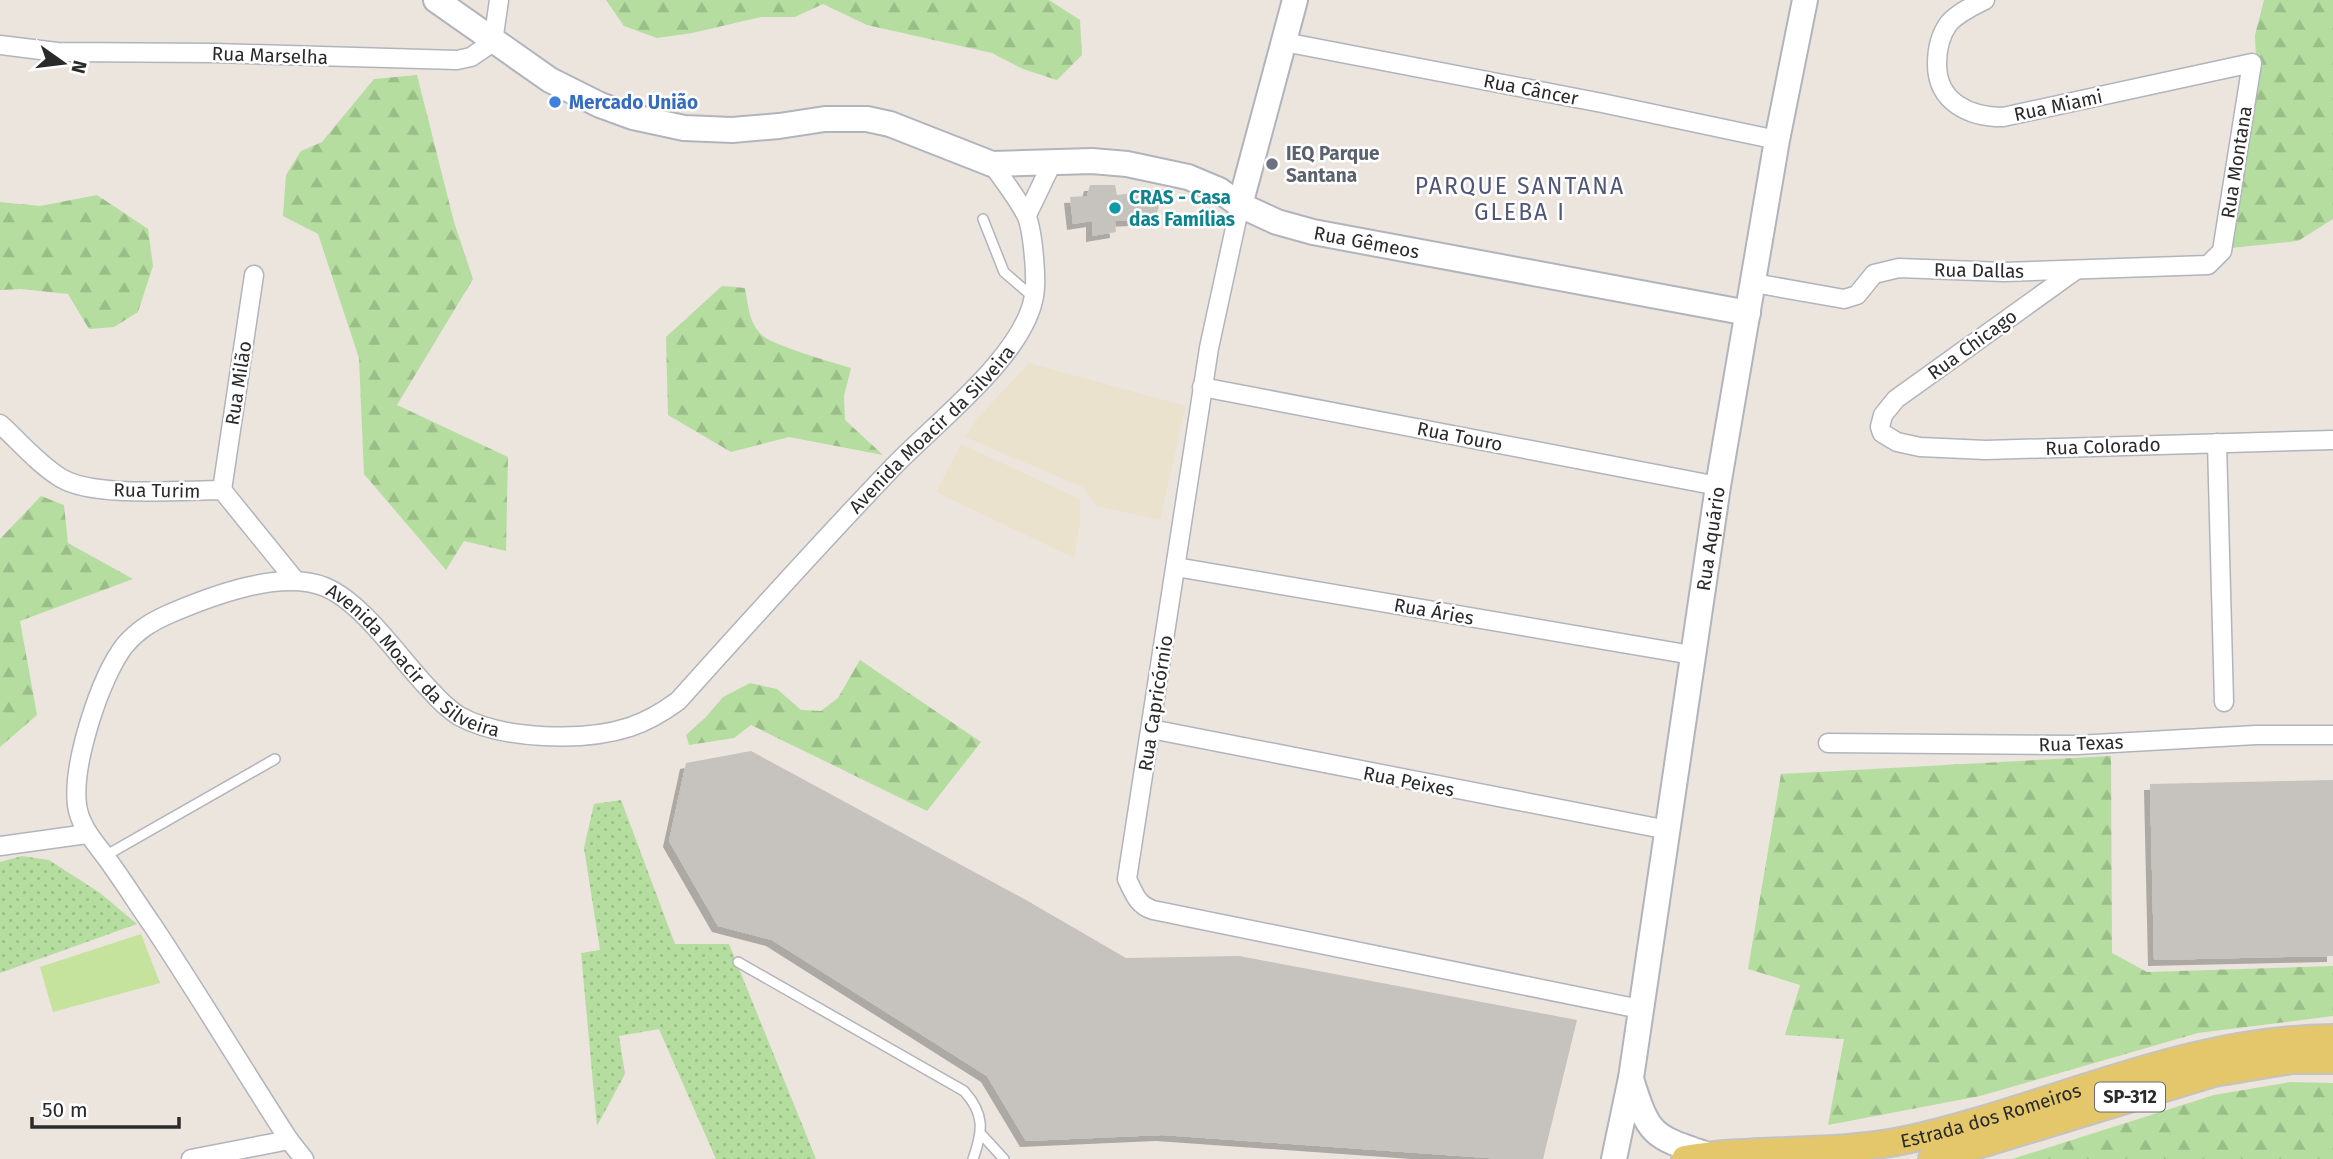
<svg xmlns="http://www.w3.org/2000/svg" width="2333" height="1159" font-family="'Fira Sans',sans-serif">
<defs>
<pattern id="grass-dots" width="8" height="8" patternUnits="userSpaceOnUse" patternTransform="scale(1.75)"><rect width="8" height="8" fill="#b4dd9f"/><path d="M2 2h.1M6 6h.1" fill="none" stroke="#9bbe89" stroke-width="1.8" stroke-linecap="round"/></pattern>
<pattern id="forest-firs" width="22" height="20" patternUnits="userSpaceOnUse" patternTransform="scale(1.75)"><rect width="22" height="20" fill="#b4dd9f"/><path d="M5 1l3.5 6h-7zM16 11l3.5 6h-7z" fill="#9bbe89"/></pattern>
<filter id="shadow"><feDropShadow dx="-6" dy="6" stdDeviation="0" flood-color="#0004"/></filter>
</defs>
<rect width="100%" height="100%" fill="#ebe5de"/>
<g fill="#ebe2ce">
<polygon points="1029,363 1186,406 1160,520 1096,506 1084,488 965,437 977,419"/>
<polygon points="961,444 1080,499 1080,524 1074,558 936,492"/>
</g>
<g fill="url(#grass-dots)">
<polygon points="621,800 675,944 729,944 816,1159 716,1159 659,1029 619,1036 625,1074 597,1126 581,953 600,950 584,848 594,804"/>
<polygon points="22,856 49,860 100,893 137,924 0,973 0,862"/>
</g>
<g fill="url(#forest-firs)">
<polygon points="606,0 1049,0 1080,20 1082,55 1057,80 1023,69 992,53 867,25 823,4 795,17 761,17 692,33 657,38 624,26"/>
<polygon points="2264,0 2333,0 2333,219 2298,241 2231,248 2257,84 2255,35"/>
<polygon points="417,75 454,222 473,279 397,405 508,457 506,551 464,541 446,570 364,474 359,358 318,234 283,216 286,175 301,151 322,142 374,79"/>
<polygon points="97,195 148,229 153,266 138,312 114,327 89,329 68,294 21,289 0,290 0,202 40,206"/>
<path d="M 722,286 L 745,288 C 748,305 749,323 762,335 C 771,345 835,363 851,368 L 844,396 L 845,420 L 883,455 L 789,437 L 731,452 L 668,415 L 666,337 Z"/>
<polygon points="41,496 64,505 68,543 133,579 20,621 37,715 0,747 0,539"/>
<polygon points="860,660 981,742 927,811 751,725 734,738 689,745 686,735 706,717 723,697 750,683 777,689 801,710 821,711 838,698"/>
<polygon points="2111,756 2112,953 2147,972 2333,966 2333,1016 2198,1033 1980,1096 1828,1125 1844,1039 1785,1035 1800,985 1748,969 1781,774"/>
<polygon points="2291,1082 2333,1083 2333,1159 2012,1159 2214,1095"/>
</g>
<polygon fill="#c5e39c" points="141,934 160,983 53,1012 40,967"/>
<g fill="#c6c2bd" filter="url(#shadow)">
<polygon points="1090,185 1115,185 1117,195 1164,189 1155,219 1115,221 1116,232 1092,236 1092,221 1073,224 1070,197 1087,196"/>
<polygon points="751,751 1026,900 1126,958 1239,956 1577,1020 1543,1159 1502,1159 1162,1135 1026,1141 987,1076 772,940 718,926 669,841 686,763"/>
<polygon points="2333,780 2333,956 2154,960 2150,784"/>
</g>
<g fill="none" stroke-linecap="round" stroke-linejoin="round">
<defs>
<g id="lane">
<polyline points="983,219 1004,272 1033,297"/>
<polyline points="105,856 275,759"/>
<path d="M 738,962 L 964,1091 C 985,1114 983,1131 973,1159"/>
<polyline points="982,1135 1004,1159"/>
</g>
<g id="street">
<polyline points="1284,42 1602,103 1777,140"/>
<polyline points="0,45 57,52 215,53 457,60 471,57 493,42 499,0"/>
<path d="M 1240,205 L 1209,348 L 1127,879 C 1134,893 1137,905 1153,910 L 1640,1009"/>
<polyline points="1027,215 1053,161"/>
<polyline points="2076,270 1896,399 1883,415 1880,427 1882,433 1897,442 1920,447 1986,450 2333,440"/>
<path d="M 1754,283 L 1844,299 L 1857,295 L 1874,274 L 1899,268 L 2004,272 L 2208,265 L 2222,251 L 2252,63 L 2003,117 C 1969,117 1937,102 1937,64 C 1937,49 1940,35 1949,23 C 1959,12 1973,6 1985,0"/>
<polyline points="1202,387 1718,486"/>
<path d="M 0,424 C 20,442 38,464 61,478 C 94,498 181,490 222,490 L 295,580"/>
<polyline points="2217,443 2224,702"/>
<polyline points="222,490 254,275"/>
<polyline points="1176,567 1692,655"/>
<polyline points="1151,729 1668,830"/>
<polyline points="1828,743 2077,745 2256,735 2333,735"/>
<polyline points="0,846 87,834"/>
<polyline points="191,1159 289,1140"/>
<path id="s1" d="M 304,1159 L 289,1140 C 243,1069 200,997 153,926 C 137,903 122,879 105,856 C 93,840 80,826 77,805 C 72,764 100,677 125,645 C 138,630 151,622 169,614 C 211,596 281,569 325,587 C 364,603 402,662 432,692 C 439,700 450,710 459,716 C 503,740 584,742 630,727 C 648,721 663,712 678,701 C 749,622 820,543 894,466 C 935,423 1024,356 1034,296 C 1037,280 1033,226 1025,213 C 1016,196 1003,180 992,164"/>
</g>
<g id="secondary">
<path id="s2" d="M 436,0 L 550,80 L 600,105 L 633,117 L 684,128 L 732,130 L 779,126 L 825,119 L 867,119 L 890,124 L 992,164 L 1092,161 L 1127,164 L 1188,177 L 1219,190 L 1240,205 L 1277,222 L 1313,232 L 1748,313"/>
<polyline points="1240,205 1295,0"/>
<path d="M 1631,1079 C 1649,1136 1652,1136 1708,1155"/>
<path id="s3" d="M 1614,1159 L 1631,1078 L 1718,486 L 1777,140 L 1805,0"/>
</g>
<g id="primary">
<path id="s4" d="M 1685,1159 C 1758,1147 1834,1155 1906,1140 C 2051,1108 2182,1039 2333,1038"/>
<polyline points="1932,1159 2214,1073 2292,1060 2333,1060"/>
</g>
</defs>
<use href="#lane" stroke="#b1b4bc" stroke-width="12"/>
<use href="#street" stroke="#b1b4bc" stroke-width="21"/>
<use href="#secondary" stroke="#b1b4bc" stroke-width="28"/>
<use href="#primary" stroke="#c3c3c3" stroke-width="30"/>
<use href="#lane" stroke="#fff" stroke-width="9"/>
<use href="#street" stroke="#fff" stroke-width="18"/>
<use href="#secondary" stroke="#fff" stroke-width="24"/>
<use href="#primary" stroke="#e4c76a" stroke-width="26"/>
</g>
<circle fill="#3f7fe0" stroke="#fff" stroke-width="2.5" cx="555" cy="102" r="7"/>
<circle fill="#6b7280" stroke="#fff" stroke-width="2.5" cx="1272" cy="164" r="7"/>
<circle fill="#0f9aa8" stroke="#fff" stroke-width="2.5" cx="1115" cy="208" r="7"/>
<g text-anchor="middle" stroke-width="5" stroke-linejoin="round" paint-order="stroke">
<rect fill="#fff" stroke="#6a6a6a" stroke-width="2" x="2095" y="1082.5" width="70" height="29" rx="5"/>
<g font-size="18" font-weight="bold" fill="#2a2a2a">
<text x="2130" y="1103">SP-312</text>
</g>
<g font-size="19" fill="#2a2a2a" stroke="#fff">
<text transform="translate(270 55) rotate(2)" y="7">Rua Marselha</text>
<text transform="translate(1531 89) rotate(11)" y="7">Rua Câncer</text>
<text transform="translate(2058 105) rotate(-12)" y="7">Rua Miami</text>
<text transform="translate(2236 162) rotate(-81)" y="7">Rua Montana</text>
<text dy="7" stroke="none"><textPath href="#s2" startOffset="989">Rua Gêmeos</textPath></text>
<text transform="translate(1979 270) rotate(1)" y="7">Rua Dallas</text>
<text transform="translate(1972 344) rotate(-36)" y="7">Rua Chicago</text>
<text transform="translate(238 383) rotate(-81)" y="7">Rua Milão</text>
<text dy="7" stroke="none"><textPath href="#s1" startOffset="1596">Avenida Moacir da Silveira</textPath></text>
<text transform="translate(1460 436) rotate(11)" y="7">Rua Touro</text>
<text transform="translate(2103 446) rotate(-2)" y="7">Rua Colorado</text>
<text transform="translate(157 490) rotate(1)" y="7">Rua Turim</text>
<text dy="7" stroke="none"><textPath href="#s3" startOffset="628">Rua Aquário</textPath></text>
<text transform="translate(1434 611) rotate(10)" y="7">Rua Áries</text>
<text dy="7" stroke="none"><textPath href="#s1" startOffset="924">Avenida Moacir da Silveira</textPath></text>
<text transform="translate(1155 703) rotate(-81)" y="7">Rua Capricórnio</text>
<text transform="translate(2081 743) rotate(-2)" y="7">Rua Texas</text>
<text transform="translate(1409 781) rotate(11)" y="7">Rua Peixes</text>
<text dy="7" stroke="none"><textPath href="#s4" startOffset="310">Estrada dos Romeiros</textPath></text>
</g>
<g font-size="19" font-weight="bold" fill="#366cbe" stroke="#fff" text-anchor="start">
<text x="569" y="109">Mercado União</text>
</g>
<g font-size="19" font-weight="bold" fill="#5b616d" stroke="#fff" text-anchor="start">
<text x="1286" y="160">IEQ Parque<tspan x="1286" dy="22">Santana</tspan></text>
</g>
<g font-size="19" font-weight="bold" fill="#0d838f" stroke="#fff" text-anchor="start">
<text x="1129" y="204">CRAS - Casa<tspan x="1129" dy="22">das Famílias</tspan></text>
</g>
<g font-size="23" letter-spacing="2" fill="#4f5677" stroke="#fff">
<text x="1520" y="194">PARQUE SANTANA<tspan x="1520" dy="26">GLEBA I</tspan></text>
</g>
</g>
<g transform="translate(63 63) rotate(104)" stroke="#ffffff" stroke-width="5" paint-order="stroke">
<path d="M0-5L12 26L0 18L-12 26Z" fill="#2a2a2a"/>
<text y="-10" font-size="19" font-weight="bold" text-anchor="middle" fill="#2a2a2a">N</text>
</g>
<path d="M32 1117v10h147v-10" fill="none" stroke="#2a2a2a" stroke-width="3.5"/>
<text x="42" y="1117" font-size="21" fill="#2a2a2a" stroke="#ffffff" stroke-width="5" paint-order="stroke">50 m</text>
</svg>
